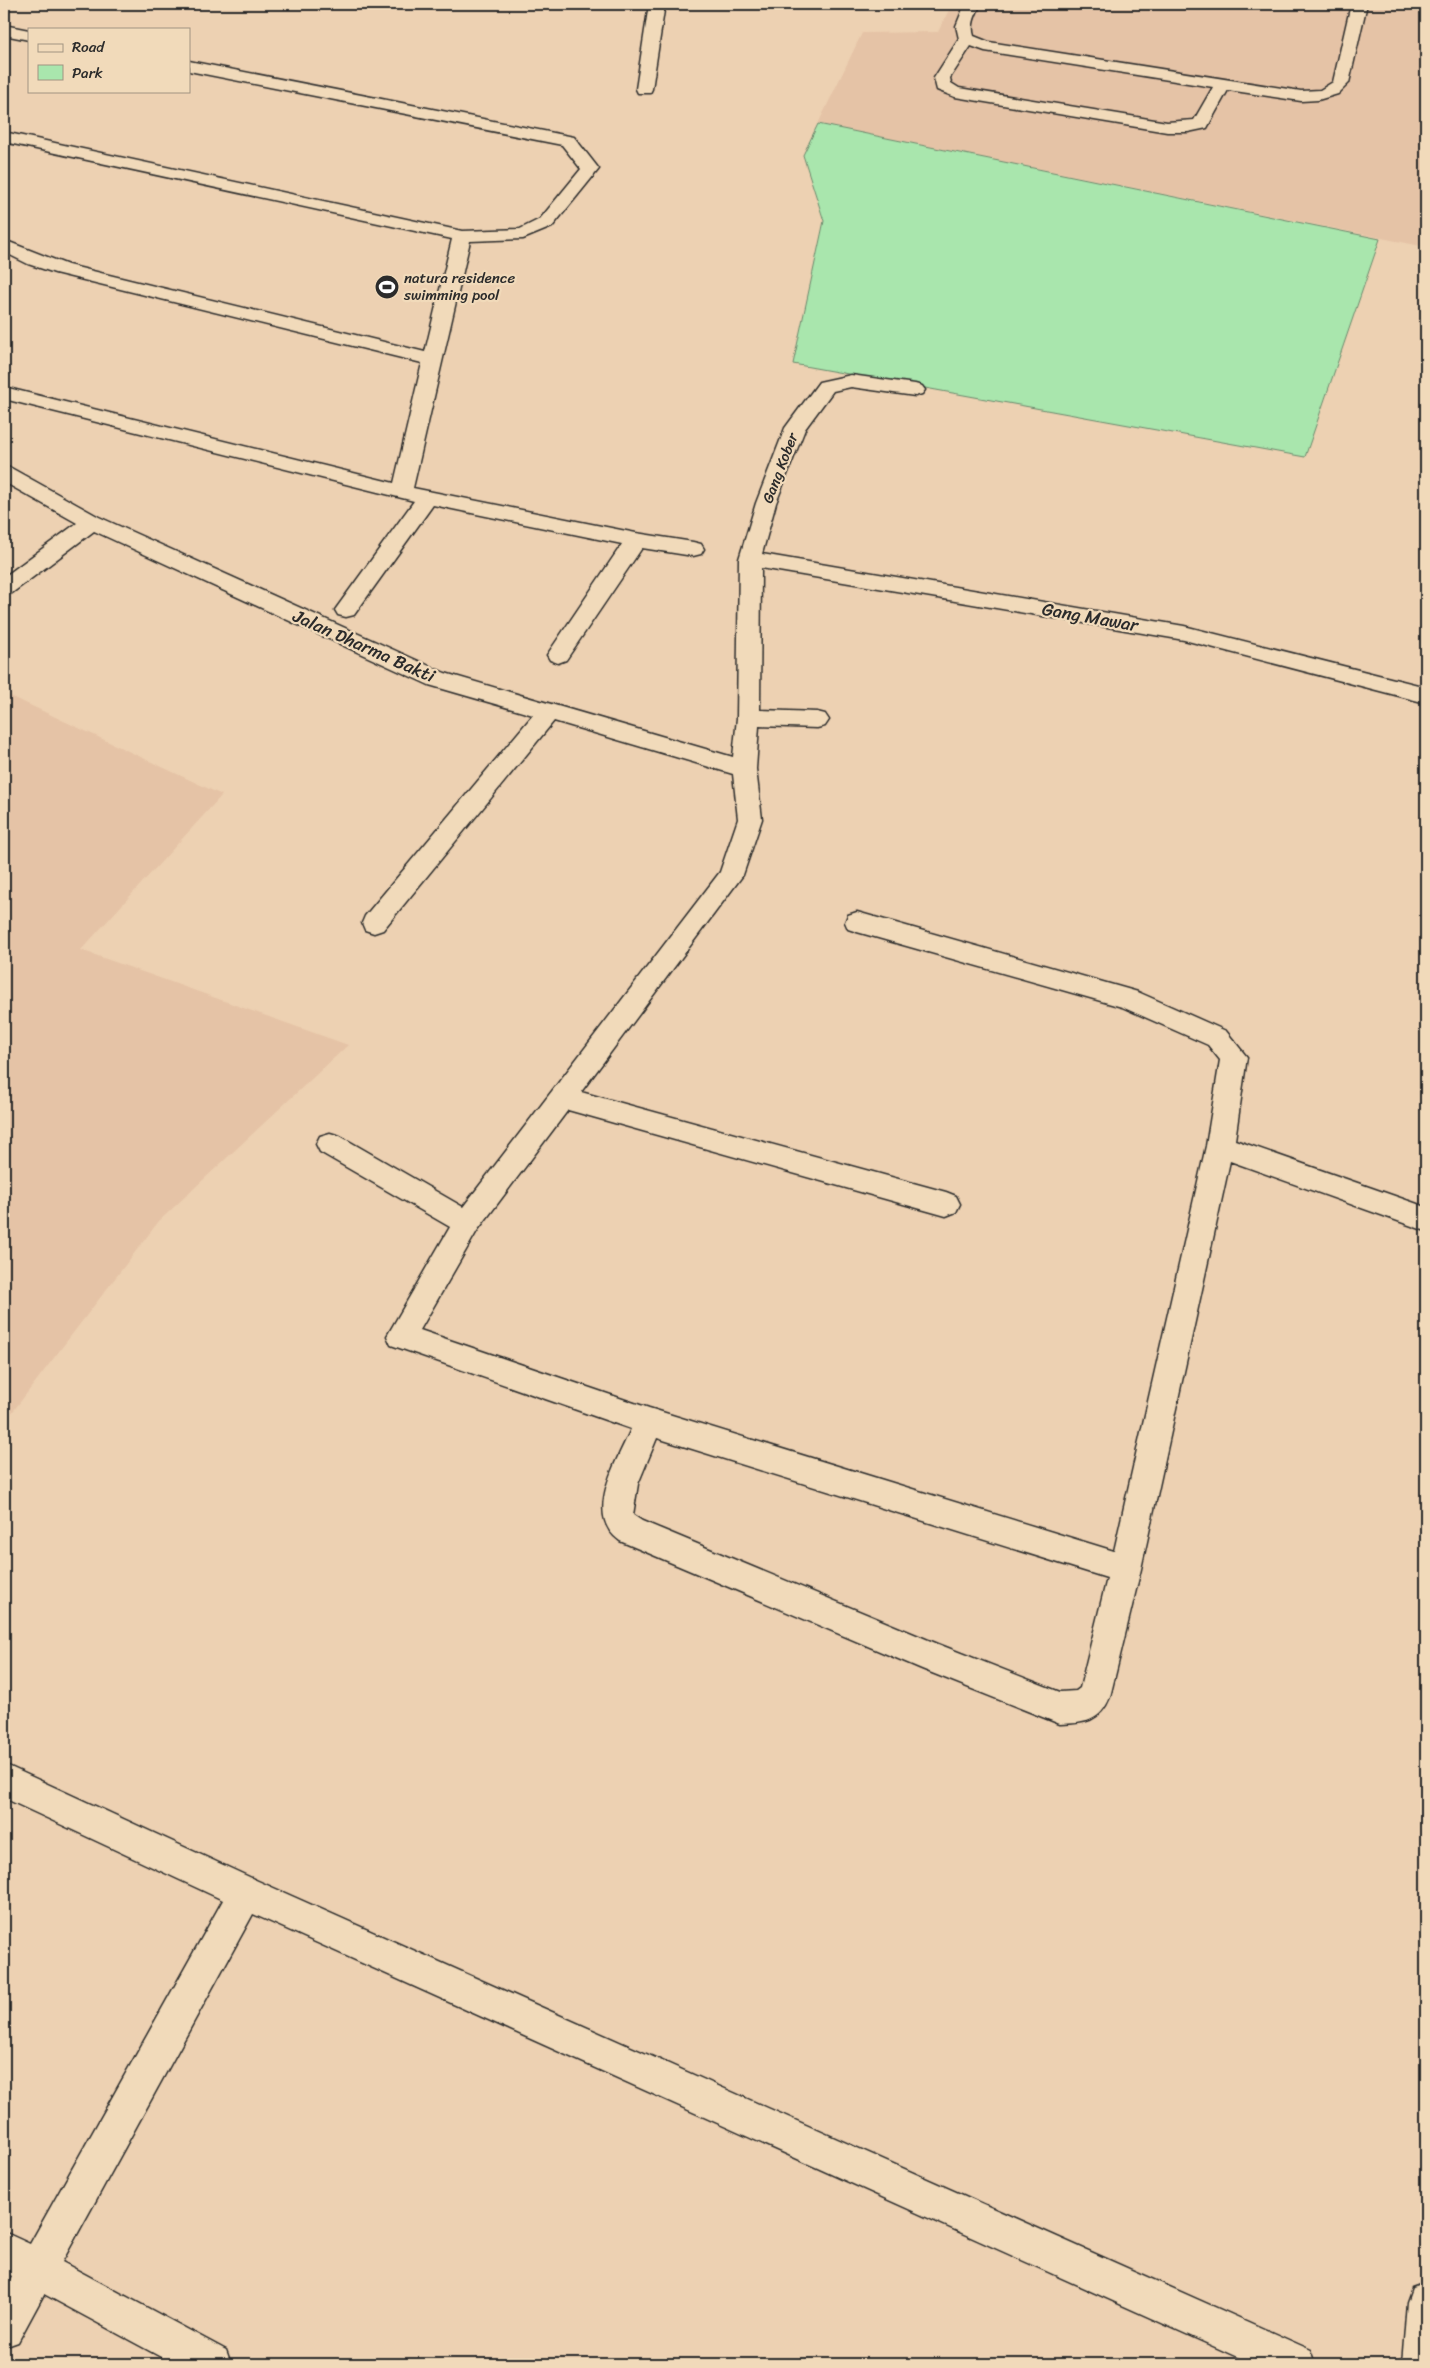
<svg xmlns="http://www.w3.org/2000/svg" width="1430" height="2368" font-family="Sriracha,sans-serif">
<rect width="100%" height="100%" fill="#edd1b2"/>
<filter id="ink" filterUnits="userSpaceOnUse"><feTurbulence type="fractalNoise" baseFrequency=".02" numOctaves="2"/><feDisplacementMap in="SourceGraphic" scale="10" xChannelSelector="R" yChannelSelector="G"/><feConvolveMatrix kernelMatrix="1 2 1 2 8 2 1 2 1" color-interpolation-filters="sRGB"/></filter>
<g filter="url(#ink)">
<g fill="#e5c3a6">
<polygon points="952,4 1426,4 1426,247 818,124 862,33 938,32"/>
<polygon points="4,693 222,795 81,950 348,1045 159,1221 4,1423"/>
</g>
<polygon fill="#a9e6ad" stroke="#6a886c" points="818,124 1380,239 1305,457 793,364 824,221 803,155"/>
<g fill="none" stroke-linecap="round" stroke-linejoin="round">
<defs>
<g id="minor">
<polygon points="649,4 665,4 652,89 650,93 638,93 636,89"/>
<path d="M 965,4 L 981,4 C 976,14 970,24 974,36 L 989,42 L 1301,91 L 1320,90 L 1333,82 L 1351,4 L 1367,4 L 1349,83 L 1338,94 L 1318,100 L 1301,101 L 1228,90 L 1207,128 L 1188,132 L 1167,132 L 955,97 L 937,90 L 934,78 L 959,39 L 956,26 ZM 971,46 L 985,51 L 1213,87 L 1194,120 L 1167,122 L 959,88 L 951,83 L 950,78 Z"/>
<polygon points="4,25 29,30 29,40 4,35"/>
<polygon points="189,61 574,137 599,169 552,227 523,239 470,241 413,488 636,533 693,542 701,544 704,549 701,554 693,556 642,548 566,660 558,663 550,660 547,655 622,544 433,505 354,615 346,617 338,615 335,610 414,501 4,399 4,387 394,483 422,363 55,273 28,264 4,252 4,240 68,265 425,352 452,239 4,142 4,132 462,231 520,229 540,219 581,169 562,145 189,71"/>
<path d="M 851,375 L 915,384 L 922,386 L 925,390 L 922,394 L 915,396 L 851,387 L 833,391 L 805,429 L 776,503 L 762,554 L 1184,626 L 1426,687 L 1426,703 L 1184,640 L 761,568 L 760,710 L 817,712 L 825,714 L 829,720 L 825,726 L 817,728 L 759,726 L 756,769 L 762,819 L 743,875 L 581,1092 L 946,1192 L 956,1196 L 960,1204 L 956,1212 L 946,1216 L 568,1110 L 477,1231 L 420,1330 L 649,1408 L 1114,1551 L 1206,1146 L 1220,1060 L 1208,1045 L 1122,1007 L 857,932 L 848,929 L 845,922 L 848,915 L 857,912 L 1138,992 L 1226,1031 L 1247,1057 L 1235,1140 L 1426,1207 L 1426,1231 L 1230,1161 L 1141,1569 L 1110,1697 C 1100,1722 1085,1723 1060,1724 L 922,1669 L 620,1541 C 583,1515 617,1461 631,1429 L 391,1345 L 387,1336 L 450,1227 L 320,1152 L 316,1144 L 320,1136 L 330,1133 L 340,1136 L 463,1207 L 720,872 L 738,819 L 733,774 L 554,721 L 383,930 L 374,933 L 365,930 L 362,923 L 365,916 L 533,715 L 429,685 L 94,531 L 12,593 L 4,595 L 4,577 L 77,523 L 4,482 L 4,467 L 11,468 L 99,517 L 445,673 L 733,757 L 737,718 L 739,559 L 756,503 L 785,428 L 819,382 ZM 657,1438 L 1107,1578 L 1080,1688 L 1076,1691 L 1060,1692 L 938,1644 L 642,1521 L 633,1515 L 638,1484 Z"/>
<polygon points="4,1764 258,1881 1311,2350 1316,2364 1253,2364 253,1914 62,2262 226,2350 231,2364 174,2364 44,2294 18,2342 4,2347 4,2291 12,2276 4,2272 4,2232 30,2244 223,1900 4,1798"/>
<polygon points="1426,2283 1426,2364 1402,2364 1407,2302 1412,2288"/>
</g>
</defs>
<use href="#minor" stroke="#2b2b2b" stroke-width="3"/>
<use href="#minor" fill="#f1daba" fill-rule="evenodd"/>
</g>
</g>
<defs>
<symbol id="stadium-disc" viewBox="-11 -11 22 22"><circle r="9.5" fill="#2b2b2b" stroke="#f1daba"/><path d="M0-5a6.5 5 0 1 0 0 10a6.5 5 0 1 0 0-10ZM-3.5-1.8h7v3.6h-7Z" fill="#fff"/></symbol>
</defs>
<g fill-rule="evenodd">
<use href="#stadium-disc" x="373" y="273" width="28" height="28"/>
</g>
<g text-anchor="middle" stroke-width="4.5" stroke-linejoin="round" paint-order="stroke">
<g font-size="15" fill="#2b2b2b" stroke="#f1daba" text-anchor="start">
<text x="404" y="283">natura residence<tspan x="404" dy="17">swimming pool</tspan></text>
</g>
<g font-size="15" fill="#2b2b2b" stroke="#f1daba">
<text transform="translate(780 468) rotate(-69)" y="5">Gang Kober</text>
</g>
<g font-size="18" fill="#2b2b2b" stroke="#f1daba">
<text transform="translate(1090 617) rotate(10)" y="6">Gang Mawar</text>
<text transform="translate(364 646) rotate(24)" y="6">Jalan Dharma Bakti</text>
</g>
</g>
<rect width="1430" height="2368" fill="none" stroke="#f1daba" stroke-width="20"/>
<rect x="10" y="10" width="1410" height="2348" fill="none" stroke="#2b2b2b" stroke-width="2" filter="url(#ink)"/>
<rect x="28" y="28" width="162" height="65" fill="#f1daba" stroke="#a29481"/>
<rect x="38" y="44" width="25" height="8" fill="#f1daba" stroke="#a29481"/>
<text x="72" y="52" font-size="15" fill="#2b2b2b">Road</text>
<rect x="38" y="65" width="25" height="15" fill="#a9e6ad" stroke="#a29481"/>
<text x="72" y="78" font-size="15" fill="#2b2b2b">Park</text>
</svg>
